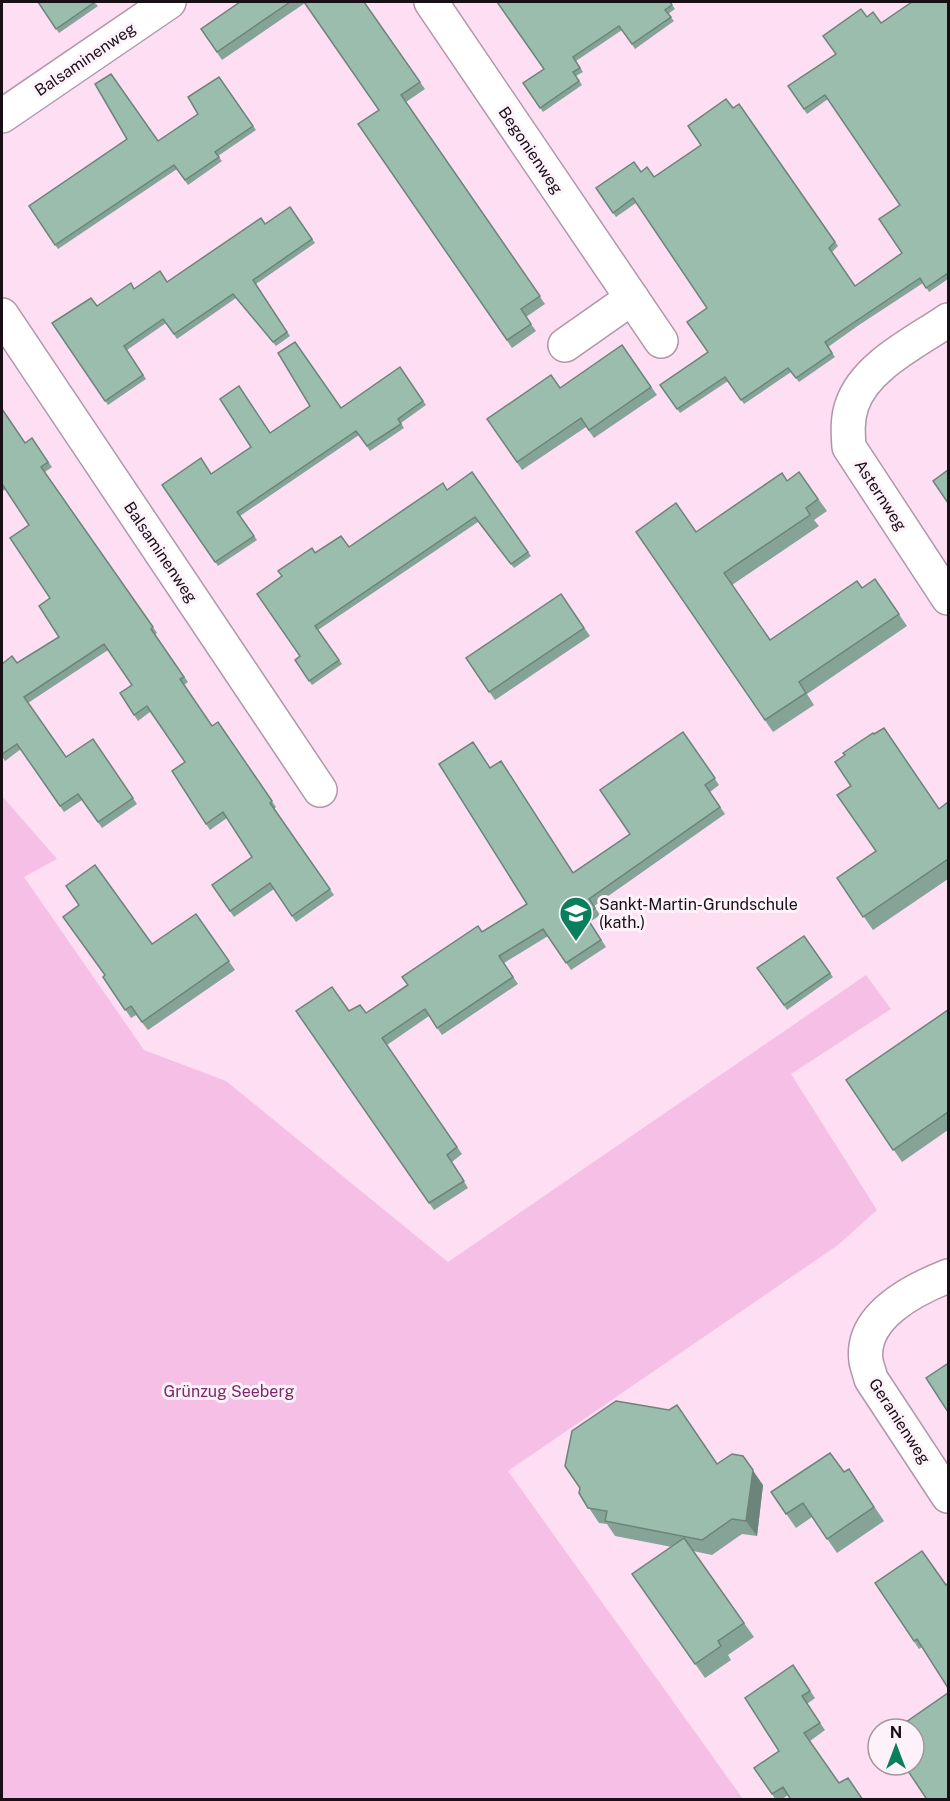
<svg xmlns="http://www.w3.org/2000/svg" width="950" height="1801" font-family="'Public Sans',sans-serif">
<rect width="100%" height="100%" fill="#fddef3"/>
<polygon fill="#f6c0e6" points="2,796 57,859 24,877 144,1050 226,1081 448,1262 866,975 891,1009 791,1074 877,1210 838,1245 508,1471 743,1799 2,1799"/>
<g fill="none" stroke-linecap="round" stroke-linejoin="round">
<defs>
<g id="minor">
<polyline points="431,2 661,341"/>
<polyline points="2,116 169,2"/>
<polyline points="2,315 320,790"/>
<path d="M 948,320 C 916,342 865,366 852,405 C 847,419 848,433 849,447 L 948,598"/>
<polyline points="565,345 632,298"/>
<path d="M 948,1276 C 915,1289 860,1316 866,1361 C 867,1367 870,1374 871,1379 L 948,1496"/>
</g>
</defs>
<use href="#minor" stroke="#b296a9" stroke-width="36"/>
<use href="#minor" stroke="#fff" stroke-width="33"/>
</g>
<g fill="#85a396">
<polygon points="38,2 94,2 98,6 59,33"/>
<polygon points="240,2 364,2 425,89 406,102 545,304 526,317 536,331 512,348 358,124 379,110 305,3 222,60 201,29"/>
<polygon points="497,2 670,2 675,9 668,14 674,21 635,49 622,30 576,61 583,72 576,76 582,85 543,112 523,83 544,69"/>
<polygon points="948,2 948,279 929,292 923,283 859,325 828,347 835,357 799,382 791,372 744,404 728,381 680,413 660,385 708,352 707,308 636,203 616,217 596,188 641,172 654,177 701,145 733,108 739,104 838,246 832,252 855,286 902,253 900,205 828,99 807,114 788,86 836,54 867,17 881,23"/>
<polygon points="219,77 256,130 218,156 222,161 188,185 177,169 58,249 29,206 127,139 158,141 198,114"/>
<polygon points="290,207 315,243 256,284 290,336 276,346 236,298 177,339 166,323 127,350 146,379 108,405 52,323 97,306 134,289 167,282 265,224"/>
<polygon points="622,345 657,395 594,438 586,427 522,470 487,419 560,388"/>
<polygon points="400,367 426,405 401,423 404,428 370,451 359,435 240,516 257,540 218,566 162,485 212,474 270,433 341,408"/>
<polygon points="2,409 25,443 32,438 52,467 45,472 157,633 155,635 188,682 184,685 212,726 218,722 276,807 274,809 334,895 296,922 274,889 234,917 212,885 252,857 227,818 210,830 206,824 185,762 150,712 138,721 134,715 132,685 108,650 28,703 66,757 93,739 137,804 102,828 82,800 64,812 21,749 5,761 2,756 2,664 17,663 59,637 50,598 29,525 5,489 2,492"/>
<polygon points="472,472 531,556 514,568 478,522 318,630 342,664 312,685 295,660 300,656 315,553 349,547 447,490"/>
<polygon points="799,472 827,511 814,520 819,526 732,585 770,640 862,588 875,579 907,626 807,694 814,705 773,732 636,532 696,532 788,481"/>
<polygon points="561,594 590,636 495,700 466,658"/>
<polygon points="683,732 719,785 710,792 725,814 594,906 600,915 590,922 606,947 571,970 548,936 504,963 518,984 442,1035 429,1016 387,1045 462,1154 452,1162 468,1188 434,1210 296,1011 349,1011 366,1013 482,932 527,904 490,768 573,872 630,834"/>
<polygon points="851,786 939,809 948,802 948,879 873,930 837,878 876,851"/>
<polygon points="79,905 152,944 196,914 235,970 148,1030 136,1015 131,1018 103,977 105,976"/>
<polygon points="804,936 833,977 787,1010 757,968"/>
<polygon points="948,1010 948,1130 902,1162 846,1080"/>
<polygon points="717,1464 763,1485 757,1536 742,1534 712,1555 693,1551 754,1637 728,1655 731,1660 705,1678 632,1574 672,1547 615,1536 607,1524 599,1523 579,1493"/>
<polygon points="849,1469 884,1521 837,1553 812,1517 796,1528 771,1492 844,1472"/>
<polygon points="875,1583 946,1585 922,1647 919,1649"/>
<polygon points="793,1665 815,1698 807,1704 825,1730 810,1741 839,1783 863,1800 788,1795 781,1800 776,1800 754,1768 779,1751"/>
</g>
<polygon fill="#6c847a" points="743,1456 763,1485 757,1536 746,1521"/>
<g fill="#9bbdae" stroke="#6c847a" stroke-width="1.5">
<polygon points="38,2 95,2 56,29"/>
<polygon points="240,2 290,2 217,52 201,29"/>
<polygon points="304,2 364,2 420,82 401,95 540,296 521,309 531,324 507,340 358,124 379,110"/>
<polygon points="497,2 670,2 672,5 665,10 671,17 632,44 619,26 573,57 580,68 573,72 579,81 540,108 523,83 544,69"/>
<polygon points="912,2 948,2 948,273 926,288 920,278 856,321 825,342 832,353 796,378 788,368 741,400 725,377 677,409 660,385 708,352 687,322 707,308 633,198 613,213 596,188 634,162 641,172 647,167 654,177 701,145 688,126 726,99 733,108 739,104 835,242 829,248 855,286 902,253 879,219 900,205 825,95 804,109 788,86 836,54 823,36 861,9 867,17 873,12 881,23"/>
<polygon points="111,74 158,141 198,114 188,97 219,77 253,126 215,152 219,157 185,180 174,165 55,245 29,206 127,139 95,84"/>
<polygon points="290,207 312,239 253,280 287,332 273,342 233,294 174,334 163,319 124,346 143,375 105,401 52,323 91,298 97,306 131,283 134,289 160,271 167,282 261,218 265,224"/>
<polygon points="295,342 341,408 400,367 423,401 398,419 401,424 367,446 356,431 237,512 254,536 215,562 162,485 201,458 211,474 251,447 220,399 239,386 270,433 310,406 278,353"/>
<polygon points="622,345 651,387 589,430 581,418 517,462 487,419 551,375 560,388"/>
<polygon points="2,409 25,443 32,438 48,462 41,467 153,627 151,629 184,677 180,679 212,726 218,722 272,801 270,803 330,889 292,916 270,883 230,911 212,885 252,857 223,812 206,824 172,771 185,762 147,706 134,715 120,693 132,685 104,644 24,697 66,757 93,739 133,798 98,822 78,794 60,806 17,744 2,754 2,664 12,656 17,663 59,637 39,606 50,598 10,538 29,525 2,484"/>
<polygon points="948,470 948,503 933,481"/>
<polygon points="472,472 528,552 511,564 475,517 315,626 339,660 309,681 295,660 300,656 257,594 282,576 278,571 312,548 315,553 341,536 349,547 443,483 447,490"/>
<polygon points="799,472 818,499 806,508 810,515 724,573 770,640 857,581 862,588 875,579 899,614 799,682 806,693 765,720 636,532 676,503 696,532 782,473 787,481"/>
<polygon points="561,594 584,628 489,692 466,658"/>
<polygon points="884,728 939,809 948,802 948,859 863,917 837,878 876,851 837,795 851,786 835,762 845,755 843,753 873,733 874,734"/>
<polygon points="683,732 715,778 705,785 720,807 589,899 595,908 585,915 601,940 566,963 543,929 499,956 513,977 437,1028 425,1009 382,1038 457,1147 447,1155 464,1181 429,1203 296,1011 332,987 349,1011 360,1005 366,1013 408,985 402,977 478,926 482,932 527,904 439,764 473,742 490,768 501,761 573,873 630,834 600,790"/>
<polygon points="95,865 152,944 196,914 229,961 142,1022 131,1006 125,1010 103,977 105,975 63,917 79,905 66,886"/>
<polygon points="804,936 830,973 784,1005 757,968"/>
<polygon points="948,1010 948,1112 893,1150 846,1080"/>
<polygon points="947,1364 948,1366 948,1412 926,1378"/>
<polygon points="616,1401 669,1410 677,1405 717,1464 732,1454 743,1456 753,1470 746,1521 732,1519 702,1540 605,1521 607,1511 588,1508 579,1493 580,1488 565,1466 572,1431"/>
<polygon points="830,1453 844,1472 849,1469 874,1507 827,1539 803,1503 786,1514 771,1492"/>
<polygon points="684,1538 744,1623 718,1641 721,1646 695,1664 632,1574"/>
<polygon points="922,1551 946,1585 948,1583 948,1688 917,1639 914,1641 875,1583"/>
<polygon points="793,1665 810,1691 802,1696 820,1723 804,1733 839,1783 848,1778 863,1800 791,1800 783,1787 772,1794 754,1768 779,1751 745,1698"/>
<polygon points="948,1693 948,1800 924,1800 926,1798 904,1765 914,1765 914,1729 896,1729"/>
</g>
<defs>
<symbol id="school-pin" viewBox="-11 -11 22 30"><path d="M0 17L-7.5 6A9.5 9.5 0 1 1 7.5 6Z" fill="#0a7f5c" stroke="#fef2fa"/><path d="M0-5L7-2L0 1L-7-2ZM-4 1L0 2.5L4 1V4Q0 6-4 4Z" fill="#fff"/></symbol>
</defs>
<g fill-rule="evenodd">
<use href="#school-pin" x="557" y="894" width="38" height="52"/>
</g>
<g text-anchor="middle" stroke-width="6" stroke-linejoin="round" paint-order="stroke">
<g font-size="16" fill="#190f16" stroke="#fef2fa">
<text transform="translate(85 59) rotate(-34)" y="6">Balsaminenweg</text>
<text transform="translate(531 150) rotate(56)" y="6">Begonienweg</text>
<text transform="translate(881 495) rotate(57)" y="6">Asternweg</text>
<text transform="translate(161 552) rotate(56)" y="6">Balsaminenweg</text>
<text transform="translate(900 1421) rotate(57)" y="6">Geranienweg</text>
</g>
<g font-size="16" fill="#190f16" stroke="#fef2fa" text-anchor="start">
<text x="599" y="910">Sankt-Martin-Grundschule<tspan x="599" dy="18">(kath.)</tspan></text>
</g>
<g font-size="16" fill="#7c2769" stroke="#fef2fa">
<text x="229" y="1397">Grünzug Seeberg</text>
</g>
</g>
<rect width="950" height="1801" fill="none" stroke="#190f16" stroke-width="6"/>
<g transform="translate(896 1747)"><circle r="28" fill="#fef2fa" stroke="#a2979f" stroke-width="1.5"/>
<path d="M0-4.5L10 22L0 15L-10 22Z" fill="#0a7f5c"/>
<text y="-9" font-size="16" font-weight="bold" text-anchor="middle" fill="#190f16">N</text>
</g>
</svg>
